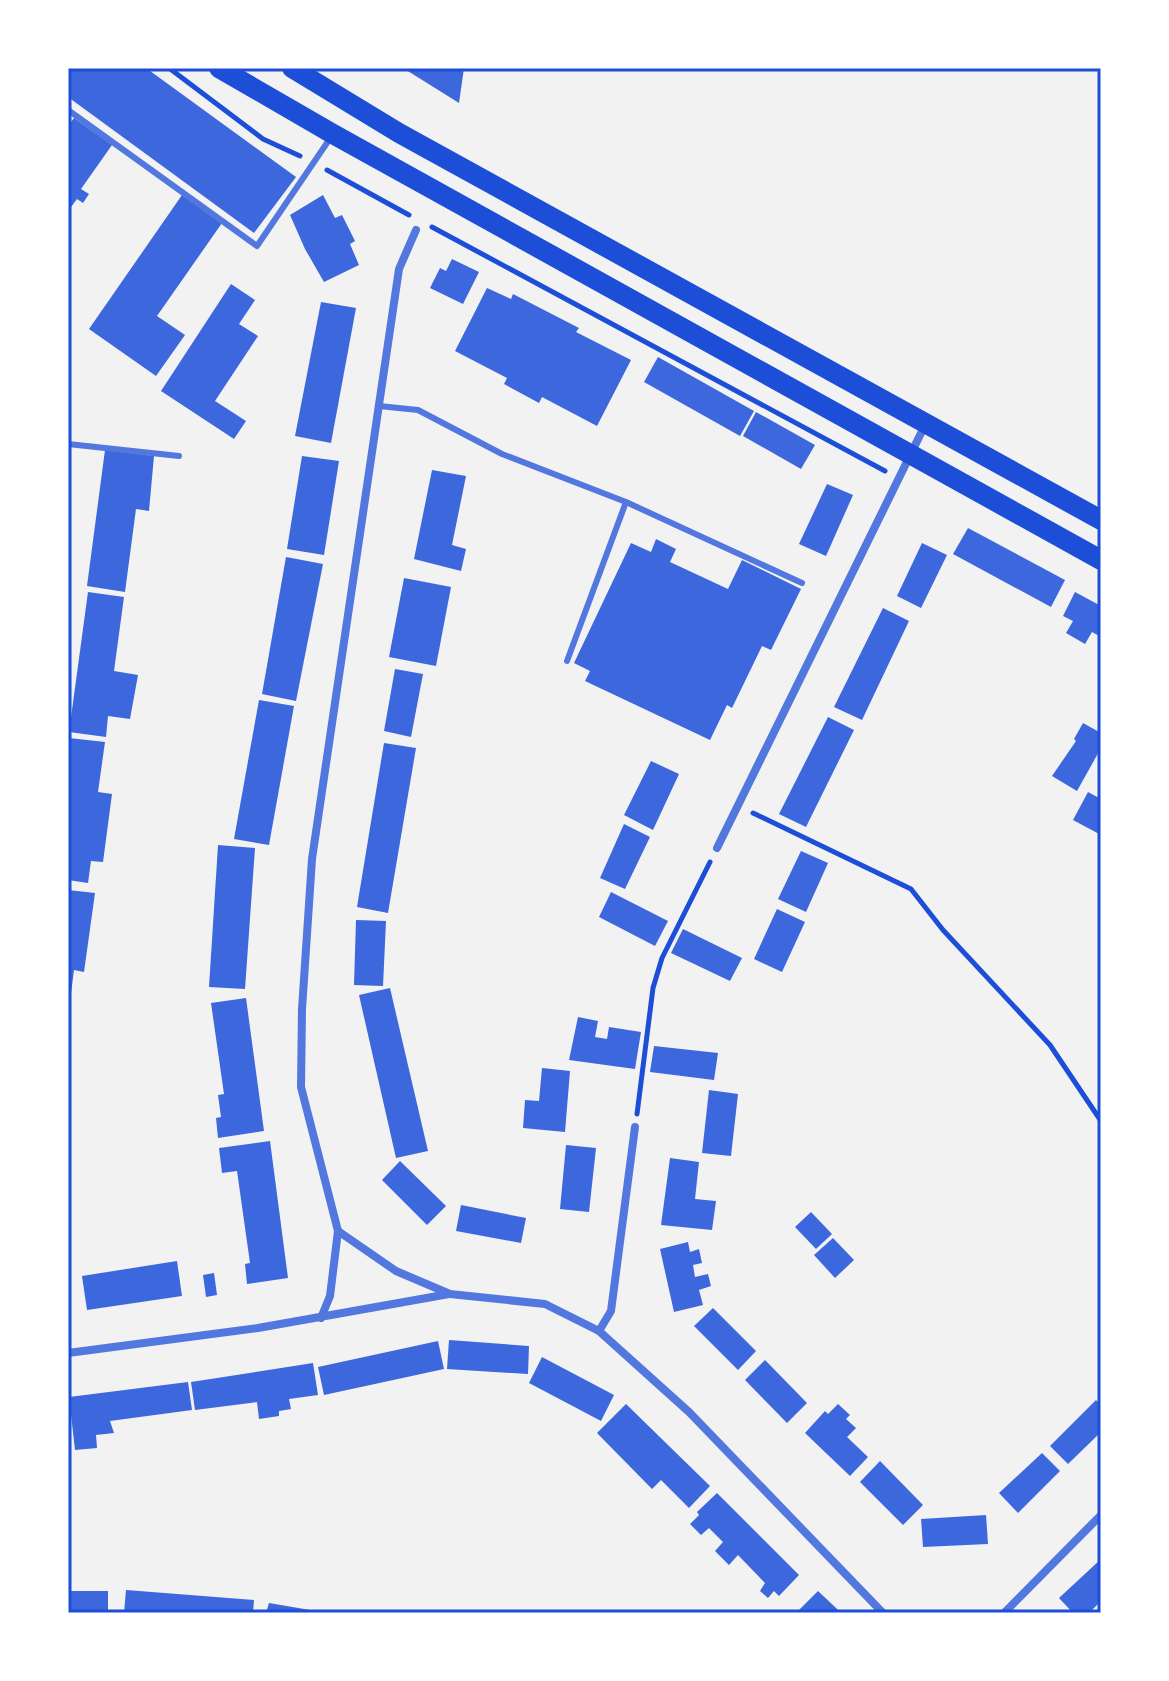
<svg xmlns="http://www.w3.org/2000/svg" width="1169" height="1681" font-family="'Alegreya Sans',sans-serif">
<rect width="100%" height="100%" fill="#f2f2f2"/>
<g fill="#3d67dc">
<polygon points="68,68 146,68 296,177 254,233 68,97"/>
<polygon points="403,68 464,68 459,103"/>
<polygon points="74,118 112,145 81,189 89,194 83,203 77,199 68,211 68,126"/>
<polygon points="182,195 222,223 157,316 185,335 156,376 89,329"/>
<polygon points="323,195 335,218 342,215 355,241 350,244 359,265 324,282 305,249 290,215"/>
<polygon points="452,259 479,272 463,304 430,288 440,268 446,271"/>
<polygon points="231,284 255,300 239,324 258,336 215,401 246,421 234,439 161,391"/>
<polygon points="487,288 511,299 513,294 579,328 576,332 631,360 597,426 542,397 539,403 504,384 507,378 455,351"/>
<polygon points="321,302 356,308 331,443 295,436"/>
<polygon points="658,357 754,411 740,436 644,382"/>
<polygon points="756,412 815,445 801,469 743,436"/>
<polygon points="105,450 154,456 149,511 136,509 125,592 87,586"/>
<polygon points="302,456 339,461 324,555 287,549"/>
<polygon points="432,470 466,476 452,545 466,549 461,571 414,559"/>
<polygon points="827,484 853,495 826,556 799,544"/>
<polygon points="968,528 1065,580 1051,607 953,554"/>
<polygon points="656,539 676,549 670,562 728,589 742,560 801,589 771,650 762,646 732,708 727,705 710,740 585,681 590,671 574,663 631,543 651,552"/>
<polygon points="922,543 947,555 921,608 897,596"/>
<polygon points="286,557 323,564 296,701 262,694"/>
<polygon points="404,578 451,587 436,666 389,657"/>
<polygon points="88,592 124,597 114,671 138,675 130,719 108,716 106,737 69,732"/>
<polygon points="1075,592 1101,606 1101,637 1092,632 1085,644 1066,633 1073,621 1063,616"/>
<polygon points="883,608 909,621 862,720 834,707"/>
<polygon points="395,669 423,674 411,737 384,731"/>
<polygon points="259,700 294,706 269,845 234,839"/>
<polygon points="828,717 854,730 806,827 779,814"/>
<polygon points="1083,723 1101,733 1101,748 1077,791 1052,776 1076,741 1074,739"/>
<polygon points="69,738 105,742 98,792 112,794 103,862 91,861 88,883 68,880"/>
<polygon points="384,743 416,748 388,913 357,907"/>
<polygon points="651,761 679,774 653,830 624,815"/>
<polygon points="1088,792 1101,799 1101,835 1073,820"/>
<polygon points="624,824 650,837 625,889 600,878"/>
<polygon points="218,845 255,848 245,989 209,987"/>
<polygon points="801,851 828,863 806,912 778,899"/>
<polygon points="68,890 95,893 84,972 74,970 70,1001"/>
<polygon points="611,892 668,921 655,946 599,917"/>
<polygon points="777,909 805,922 782,972 754,959"/>
<polygon points="356,920 386,921 383,986 354,985"/>
<polygon points="683,929 742,958 730,981 671,953"/>
<polygon points="390,988 428,1151 396,1158 359,995"/>
<polygon points="246,998 264,1131 218,1138 216,1118 221,1117 218,1095 224,1094 211,1003"/>
<polygon points="578,1017 598,1021 595,1037 607,1039 609,1027 641,1032 635,1069 569,1060"/>
<polygon points="654,1046 718,1053 714,1080 650,1072"/>
<polygon points="542,1068 570,1071 565,1132 523,1128 525,1100 539,1101"/>
<polygon points="709,1090 738,1094 731,1156 702,1153"/>
<polygon points="270,1141 288,1278 247,1284 245,1264 250,1263 237,1171 222,1173 219,1148"/>
<polygon points="566,1145 596,1148 589,1212 560,1209"/>
<polygon points="670,1158 699,1162 695,1199 716,1201 712,1230 661,1225"/>
<polygon points="400,1161 446,1206 427,1225 382,1180"/>
<polygon points="461,1205 526,1218 521,1243 456,1231"/>
<polygon points="811,1212 832,1234 816,1249 795,1227"/>
<polygon points="833,1238 854,1260 835,1278 814,1255"/>
<polygon points="688,1242 690,1252 699,1249 702,1263 693,1265 695,1277 708,1274 711,1286 699,1290 703,1305 674,1312 660,1249"/>
<polygon points="177,1261 182,1296 87,1310 82,1276"/>
<polygon points="214,1273 217,1295 206,1297 203,1275"/>
<polygon points="713,1308 756,1351 738,1370 694,1326"/>
<polygon points="449,1340 529,1346 528,1374 447,1369"/>
<polygon points="438,1341 444,1369 324,1395 318,1367"/>
<polygon points="542,1357 614,1395 601,1421 529,1383"/>
<polygon points="765,1360 807,1403 787,1423 745,1380"/>
<polygon points="313,1363 318,1395 289,1399 291,1409 279,1411 279,1416 259,1419 257,1402 195,1410 191,1382"/>
<polygon points="188,1382 192,1410 110,1421 114,1433 96,1435 97,1448 75,1450 69,1397"/>
<polygon points="1096,1400 1101,1405 1101,1432 1068,1464 1050,1446"/>
<polygon points="626,1404 710,1486 689,1508 661,1480 652,1489 597,1433"/>
<polygon points="838,1404 850,1415 846,1419 856,1428 847,1437 868,1457 850,1476 805,1433 825,1411 828,1414"/>
<polygon points="1042,1453 1060,1471 1018,1513 999,1493"/>
<polygon points="880,1461 923,1505 903,1525 860,1482"/>
<polygon points="717,1493 799,1575 779,1596 774,1591 768,1598 760,1591 765,1583 738,1555 729,1565 715,1551 723,1542 709,1528 701,1535 690,1524 699,1515 697,1512"/>
<polygon points="986,1515 988,1544 923,1547 921,1519"/>
<polygon points="1101,1559 1101,1601 1092,1610 1094,1613 1073,1613 1059,1598"/>
<polygon points="126,1590 254,1600 253,1613 124,1613"/>
<rect x="68" y="1591" width="40" height="22"/>
<polygon points="818,1591 835,1607 841,1613 802,1613 799,1610"/>
<polygon points="269,1603 316,1611 316,1613 266,1613"/>
</g>
<g fill="none" stroke-linecap="round" stroke-linejoin="round">
<g stroke="#1d4ed8" stroke-width="5">
<polyline points="169,68 263,139 300,156"/>
<polyline points="327,170 409,215"/>
<polyline points="432,227 885,471"/>
<polyline points="753,813 911,889 943,930 1050,1045 1101,1121"/>
<polyline points="637,1114 653,988 662,958 710,862"/>
</g>
<g stroke="#5277de" stroke-width="6">
<polyline points="68,110 257,246 331,137"/>
<polyline points="379,406 418,410 502,454 626,502 802,583"/>
<polyline points="68,444 179,456"/>
<polyline points="567,661 626,502"/>
</g>
<g stroke="#5277de" stroke-width="8">
<polyline points="717,848 925,425"/>
<polyline points="338,1231 396,1271 450,1294 545,1304 599,1331 689,1412 883,1613"/>
<polyline points="321,1318 330,1296 338,1231 301,1087 302,1009 312,859 399,269 416,230"/>
<polyline points="599,1331 611,1311 635,1127"/>
<polyline points="68,1353 258,1328 449,1294"/>
<polyline points="1004,1613 1101,1515"/>
</g>
<g stroke="#1d4ed8" stroke-width="20">
<polyline points="219,68 333,134 1101,560"/>
<polyline points="292,68 399,133 1101,520"/>
</g>
</g>
<rect width="1169" height="1681" fill="none" stroke="#ffffff" stroke-width="140"/>
<rect x="70" y="70" width="1029" height="1541" fill="none" stroke="#1d4ed8" stroke-width="3"/>
</svg>
